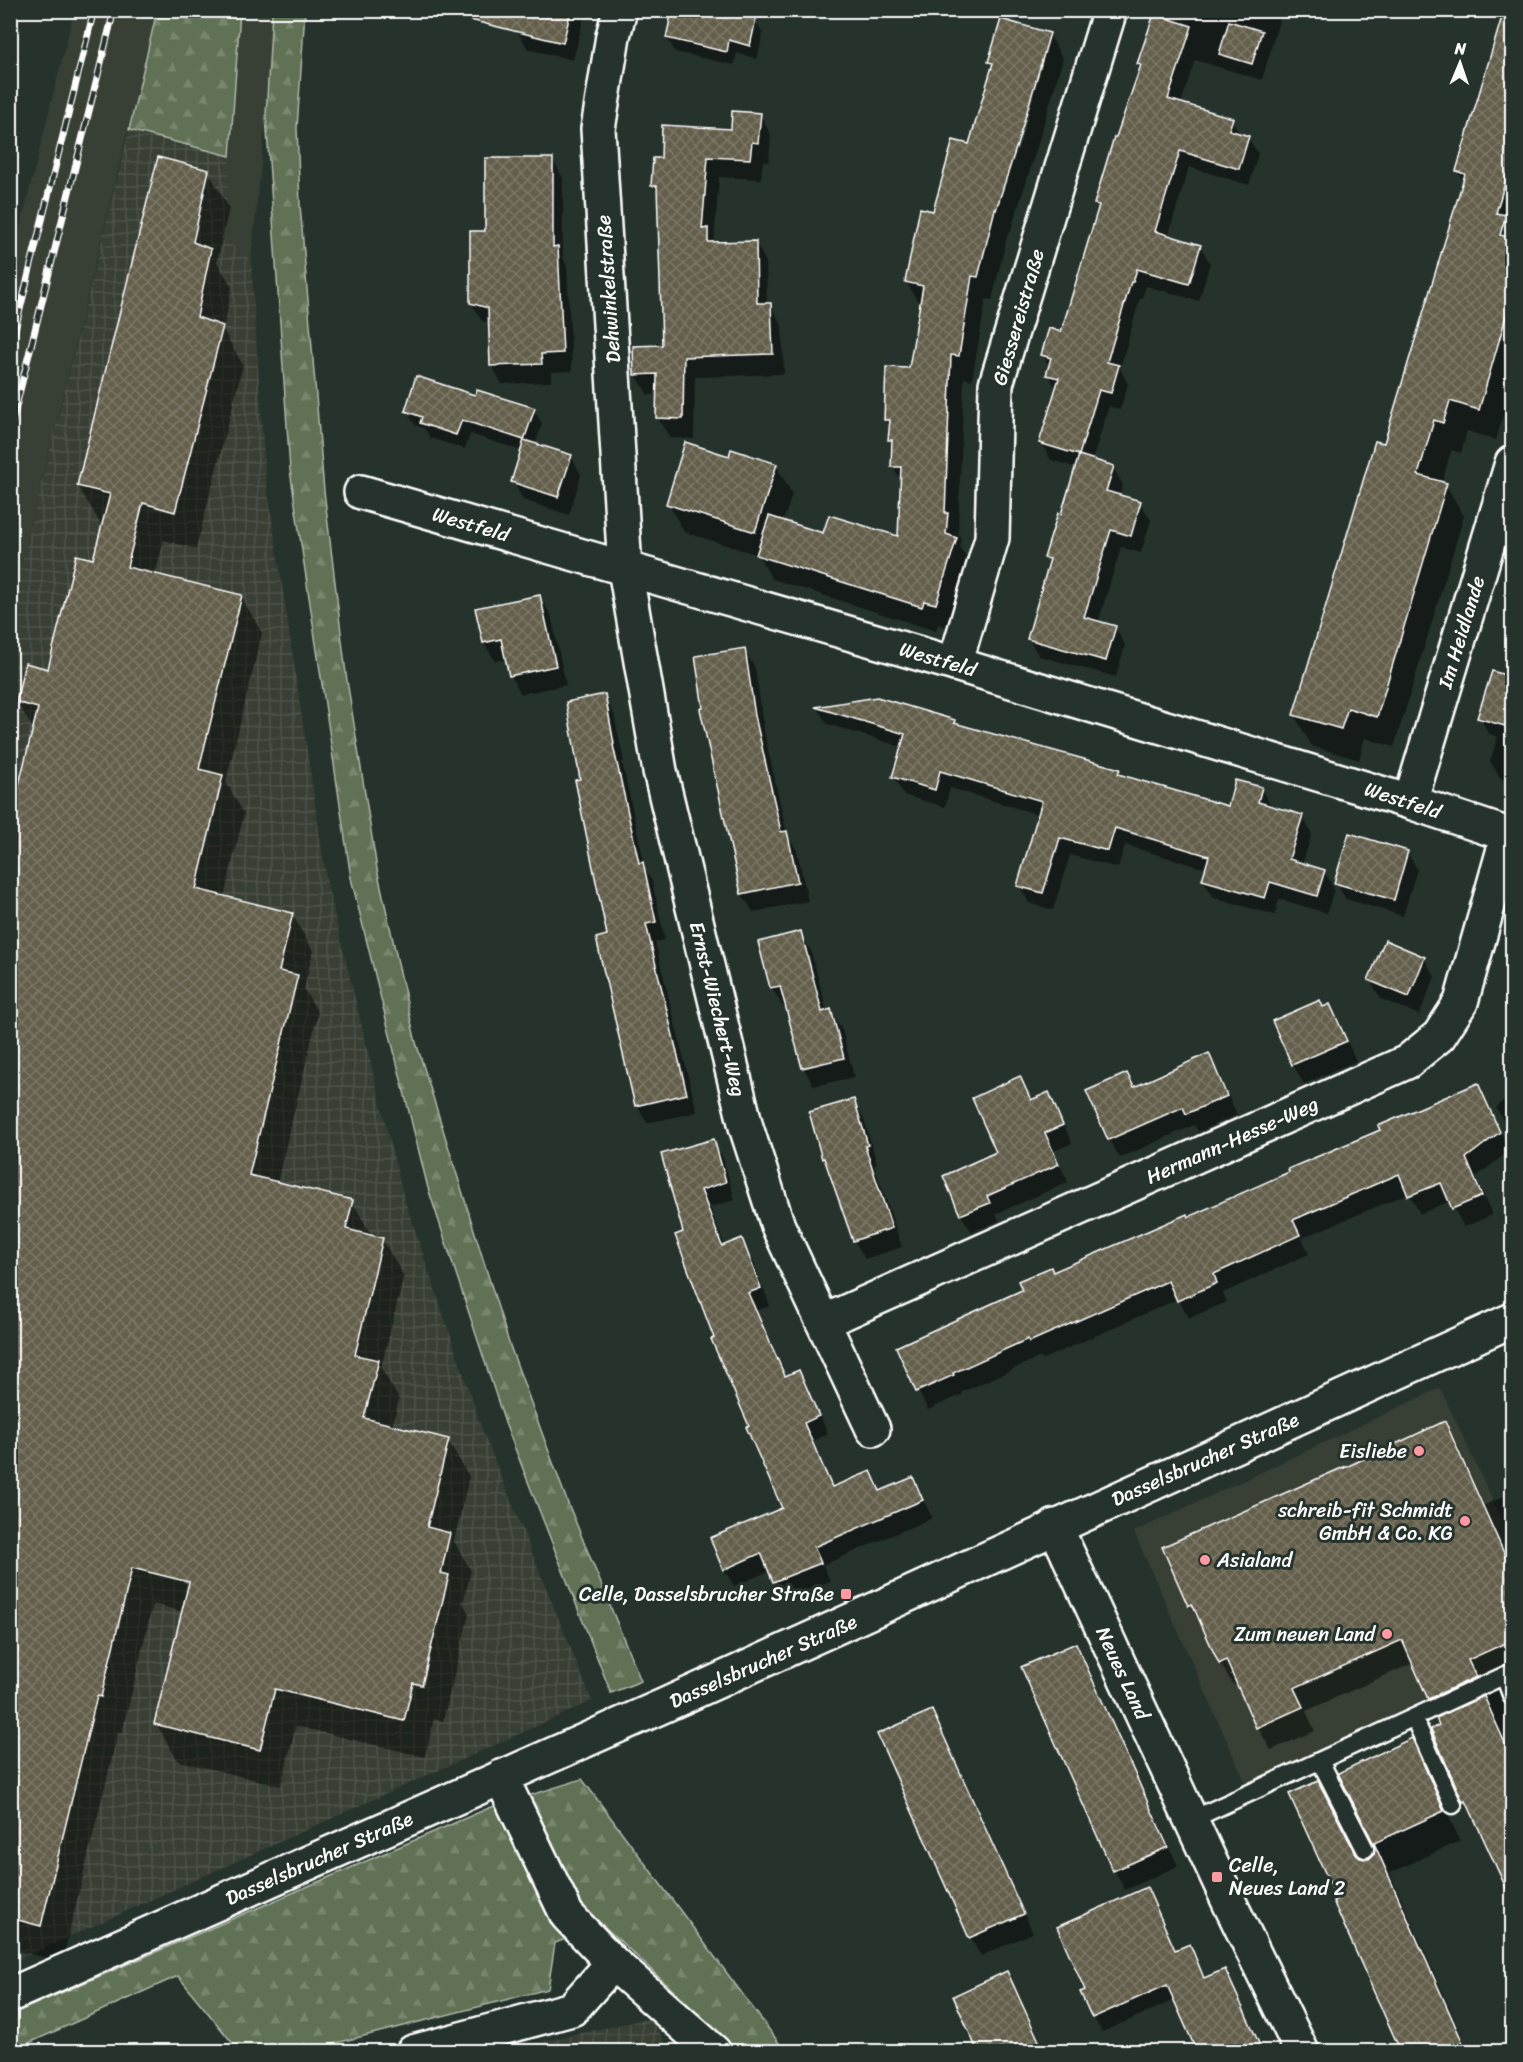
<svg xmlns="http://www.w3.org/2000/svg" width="1523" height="2062" font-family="Sriracha,sans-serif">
<defs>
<pattern id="industrial-grid" width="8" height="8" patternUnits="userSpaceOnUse" patternTransform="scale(1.5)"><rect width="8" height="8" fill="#394036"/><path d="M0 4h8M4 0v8" fill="none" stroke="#4d534a"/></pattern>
<pattern id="forest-firs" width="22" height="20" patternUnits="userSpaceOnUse" patternTransform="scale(1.5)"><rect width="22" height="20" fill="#607154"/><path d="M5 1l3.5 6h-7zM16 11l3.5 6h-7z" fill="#78866e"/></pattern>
<pattern id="building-cross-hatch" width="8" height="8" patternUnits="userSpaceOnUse" patternTransform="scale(1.5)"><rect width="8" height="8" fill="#645f4c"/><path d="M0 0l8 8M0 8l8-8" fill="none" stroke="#7b7767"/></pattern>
</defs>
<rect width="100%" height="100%" fill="#26332d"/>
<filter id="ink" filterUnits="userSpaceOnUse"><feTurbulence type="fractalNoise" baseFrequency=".0167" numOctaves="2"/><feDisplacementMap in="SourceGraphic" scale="12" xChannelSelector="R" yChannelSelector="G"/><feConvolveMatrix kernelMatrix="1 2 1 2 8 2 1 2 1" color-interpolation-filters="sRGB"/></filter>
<g filter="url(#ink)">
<g fill="#394036">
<polygon points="74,11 157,11 11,606 11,265"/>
<polygon points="240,11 272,11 266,116 251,260 223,240"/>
<polygon points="1440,1388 1512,1542 1512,1662 1247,1786 1134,1532"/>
</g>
<g fill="url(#industrial-grid)">
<polygon points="129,130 230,156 223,239 251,260 265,472 327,884 403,1195 483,1432 592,1701 11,1963 11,606"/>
<polygon points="651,2018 670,2051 494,2052"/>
</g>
<g fill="url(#forest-firs)" stroke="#b0b8aa" stroke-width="1.5">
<polygon points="157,11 240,11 230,156 129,130"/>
<polygon points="272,11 305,11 297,128 300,205 324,491 346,674 377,869 415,1039 509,1343 567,1501 641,1681 611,1693 505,1423 428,1188 351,878 290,470 266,116"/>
<polygon points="582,1779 785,2051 738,2051 603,1925 555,1943 548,1989 305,2051 239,2051 178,1976 11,2051 10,2015 489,1808"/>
</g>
<g fill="#0007" fill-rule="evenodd">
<polygon points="523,10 586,10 573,60 528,49 517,31"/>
<polygon points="1156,10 1282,10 1262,80 1195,60 1181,104 1232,120 1241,135 1248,137 1258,154 1249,185 1189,167 1168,237 1200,246 1210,263 1199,301 1146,286 1142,299 1140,298 1120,369 1128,384 1120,410 1109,406 1092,461 1113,467 1123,485 1119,496 1140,503 1151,520 1141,553 1121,547 1098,623 1115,627 1125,645 1116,677 1039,656 1028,638 1050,564 1046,557 1062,516 1077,468 1051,460 1041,443 1057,390 1048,374 1050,368 1043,355 1062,333 1099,210 1095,204 1142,68 1139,64"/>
<polygon points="1506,10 1512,10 1512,386 1496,440 1467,431 1461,453 1451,450 1442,483 1446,485 1464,516 1394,747 1365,738 1359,760 1312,746 1294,715 1385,445 1464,182 1457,171"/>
<polygon points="755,20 763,34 757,59 737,53 734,65 675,52 667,38"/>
<path d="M 1049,34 L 1063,59 L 1031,167 L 1010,233 L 1008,233 L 992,300 L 986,299 L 972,380 L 964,378 L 958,533 L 961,539 L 960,547 L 970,564 L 950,628 L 938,624 L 936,631 L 772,579 L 758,555 L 684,532 L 668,503 L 730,458 L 776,465 L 792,494 L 783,522 L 824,535 L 900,538 L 902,482 L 892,466 L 893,445 L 890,439 L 891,428 L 886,420 L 910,369 L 921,307 L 906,282 L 934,213 L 970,146 L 993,67 L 990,62 ZM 1043,51 L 1046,51 L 1018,150 L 1015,149 Z"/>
<polygon points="760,114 771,135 769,162 763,161 761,179 719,177 714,243 755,242 766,262 767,304 770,304 782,325 784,374 695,377 694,439 670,438 658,418 658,395 648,395 636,375 664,346 659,196 653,185 663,159 732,131"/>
<polygon points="553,160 563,178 563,258 567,266 572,371 551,372 551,382 502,384 492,366 490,323 482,321 471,303"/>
<polygon points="208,171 229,208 217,262 232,287 223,330 243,365 196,549 164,540 155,575 241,596 262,633 226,782 244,814 224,897 292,914 313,951 304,989 318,1013 277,1183 352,1201 372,1236 382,1239 404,1276 381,1368 399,1399 392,1427 448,1440 469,1477 454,1541 471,1571 463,1603 469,1614 443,1721 434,1719 425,1757 296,1726 281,1786 178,1761 156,1724 183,1612 153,1604 122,1733 118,1733 62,1962 10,1949 10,826 34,731 17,702 49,671 94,560 103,524 100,523 78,486"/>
<polygon points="534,409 542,424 535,445 571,456 581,475 569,515 523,500 513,481 522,451 470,434 465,449 430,438 425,429 415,425 407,411"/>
<polygon points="540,596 551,615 566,685 521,694 511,676 507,659 495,661 484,643"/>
<polygon points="744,650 755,668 765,736 787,834 797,851 808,901 753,912 742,894"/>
<polygon points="1512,655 1512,782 1500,778 1490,761 1498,737 1489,734 1479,717 1506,676"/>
<polygon points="604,696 614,714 624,762 622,762 646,871 652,881 665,940 655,942 697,1112 647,1123 637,1105 582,780"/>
<polygon points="876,699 954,722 956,725 1119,770 1122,777 1229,808 1261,789 1272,807 1302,816 1312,834 1302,865 1324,871 1334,889 1327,913 1279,899 1275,915 1214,898 1203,880 1206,869 1125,845 1118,868 1070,855 1053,910 1029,903 1019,885 1040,815 950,788 945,807 904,795 894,777 902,747 827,724 817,708"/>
<polygon points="1407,852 1417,869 1403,916 1346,899 1336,883"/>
<polygon points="800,933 811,951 827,1012 831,1011 842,1030 854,1077 814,1086 803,1067 787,1005 783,1007 772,988 760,943"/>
<polygon points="1424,958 1435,977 1419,1015 1381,999 1370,980"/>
<polygon points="1330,1006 1340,1025 1356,1061 1304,1084 1293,1065 1274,1022"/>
<polygon points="1208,1055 1219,1074 1237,1115 1198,1132 1194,1125 1120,1158 1109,1139 1134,1088"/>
<polygon points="1020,1078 1032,1101 1048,1094 1058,1112 1072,1143 1054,1151 1068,1182 996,1214 999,1221 972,1232 961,1215 945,1176 998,1153"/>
<polygon points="1478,1085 1488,1103 1509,1151 1476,1177 1492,1215 1464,1227 1450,1201 1420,1214 1409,1193 1302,1238 1309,1254 1223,1293 1227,1302 1189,1318 1178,1299 1041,1360 1040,1357 962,1392 963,1394 928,1410 918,1391 1024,1291 1053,1274 1188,1218 1382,1131"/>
<polygon points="1512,1091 1512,1132 1507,1126 1496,1108"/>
<polygon points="853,1100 864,1119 877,1164 874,1165 902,1247 865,1259 854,1240 829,1168 824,1158 810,1113"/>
<polygon points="713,1141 723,1158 735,1200 710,1207 725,1246 742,1240 752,1257 770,1306 756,1311 786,1377 798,1372 808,1389 828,1434 813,1441 833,1488 870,1473 881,1492 913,1478 932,1518 823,1565 830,1581 785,1599 770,1571 734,1586 724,1569 784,1509 715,1338 685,1233"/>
<polygon points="1445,1423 1458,1446 1484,1505 1512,1493 1512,1689 1499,1695 1506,1707 1512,1708 1512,1898 1478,1824 1464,1802 1440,1718 1429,1699 1413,1663 1306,1711 1315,1731 1271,1750 1258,1728 1238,1683 1233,1685 1220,1663 1204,1627 1203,1628 1190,1606 1164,1548"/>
<polygon points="1075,1645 1086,1663 1178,1866 1125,1890 1115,1871 1023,1668"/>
<polygon points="931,1712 942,1730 1033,1933 981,1956 970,1937"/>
<polygon points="1411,1740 1428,1769 1460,1841 1390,1873 1469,2052 1402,2052 1339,1900 1318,1783 1359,1860 1370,1860 1376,1855 1376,1844 1340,1773"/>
<polygon points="1146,1889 1176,1951 1189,1945 1206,1979 1225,1970 1263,2052 1198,2052 1175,2000 1102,2032 1093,2017 1087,1991"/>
<polygon points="1007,1973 1018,1992 1045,2052 980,2052"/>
</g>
<g fill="url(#building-cross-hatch)" stroke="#fff" stroke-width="1.5">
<polygon points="471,10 571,10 563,43 470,20"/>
<polygon points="672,10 758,10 750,46 729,40 727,52 666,38"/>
<polygon points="1504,10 1512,10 1512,159 1496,213 1506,215 1500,235 1512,238 1512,296 1479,410 1450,401 1443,423 1434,420 1418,475 1447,483 1377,717 1348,708 1341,729 1293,715 1375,441 1384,443 1465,174 1456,171"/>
<polygon points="1154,14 1192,26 1168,99 1233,118 1229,130 1249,136 1239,169 1180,151 1155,231 1201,245 1189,284 1137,269 1133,282 1131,282 1107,362 1119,365 1111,393 1099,390 1079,455 1039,443 1059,378 1046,375 1051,358 1041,355 1049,328 1061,332 1099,205 1094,204 1114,137 1116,137 1141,65 1137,64"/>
<polygon points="1001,19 1050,33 1018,142 996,210 995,209 978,277 972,276 959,356 951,355 945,513 948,513 946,534 957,538 936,604 924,601 922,607 756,555 769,516 823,533 829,515 898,536 901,467 891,467 892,440 888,440 890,420 884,420 886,367 909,368 923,286 905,282 920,208 933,211 953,140 969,144 993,63 988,62"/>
<polygon points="1229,21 1262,31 1252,64 1219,54"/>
<polygon points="732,111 761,113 758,143 752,142 750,159 708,157 702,229 708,228 708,242 756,241 757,303 771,303 773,354 684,357 683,419 656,418 657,374 634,375 633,346 662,345 657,186 651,186 653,158 661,158 662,125 731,129"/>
<polygon points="158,157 209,170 193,242 211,249 197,317 223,326 175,512 143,503 127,567 242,595 199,769 223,775 196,889 293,913 279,971 298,975 249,1175 353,1200 346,1229 383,1238 355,1355 379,1360 364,1418 449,1439 427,1527 450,1533 441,1573 449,1575 422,1685 413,1683 404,1721 275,1689 260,1750 154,1724 189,1582 132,1568 101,1697 97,1696 41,1926 10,1918 10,820 38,708 16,702 25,663 48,669 76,555 93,559 110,494 77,486"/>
<polygon points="485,158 553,158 553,247 558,246 563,353 541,354 542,364 490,366 488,308 470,303 470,231 485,231"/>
<polygon points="416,376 475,395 477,390 535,408 524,440 462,420 456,435 420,423 422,417 405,411"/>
<polygon points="524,440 572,455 558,497 511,482"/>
<polygon points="685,442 729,456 731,449 777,464 755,532 666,504"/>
<polygon points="1079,455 1114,466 1106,491 1141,501 1131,536 1111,530 1084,617 1116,626 1106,661 1027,639 1050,559 1044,558 1058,513 1061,514"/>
<polygon points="540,595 556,666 509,676 501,639 483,643 475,608"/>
<polygon points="745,648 755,716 781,832 787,831 798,882 741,894 700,709 703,708 695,656"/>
<polygon points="1492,671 1512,677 1512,728 1477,718"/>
<polygon points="605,694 614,744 613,745 639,863 643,862 656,922 646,924 687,1094 635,1106 596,938 607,935 575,780 580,779 566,702"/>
<polygon points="877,697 955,720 954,723 1120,769 1118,774 1228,806 1235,780 1262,787 1258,802 1303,815 1289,859 1325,870 1317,896 1270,882 1265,898 1202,880 1209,856 1115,828 1108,851 1060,838 1043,893 1017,886 1042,801 940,771 935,790 892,777 905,734 815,707"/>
<polygon points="1349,833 1408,851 1394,900 1334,883"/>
<polygon points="801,931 822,1012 831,1009 844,1058 802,1068 780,986 770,988 758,942"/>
<polygon points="1385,940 1425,957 1409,997 1368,980"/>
<polygon points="1320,1000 1323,1007 1330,1004 1347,1041 1292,1065 1272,1021"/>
<polygon points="1209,1053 1227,1096 1186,1114 1183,1107 1108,1140 1086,1091 1127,1073 1134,1087"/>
<polygon points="1020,1076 1031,1100 1049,1092 1063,1125 1045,1133 1059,1164 987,1196 990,1203 960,1215 943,1176 996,1152 972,1098"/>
<polygon points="1478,1083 1500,1132 1466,1158 1482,1196 1452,1209 1441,1183 1408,1196 1399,1174 1293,1220 1300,1235 1214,1274 1217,1283 1177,1301 1168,1281 1029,1342 1028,1339 953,1373 954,1375 916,1392 896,1347 1022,1290 1018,1281 1051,1267 1053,1272 1187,1214 1188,1217 1289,1172 1288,1169 1380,1130 1378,1126"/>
<polygon points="854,1099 868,1145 865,1146 892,1228 853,1241 824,1158 822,1159 809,1112"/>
<polygon points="714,1139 726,1182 701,1190 722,1246 742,1238 761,1288 748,1293 785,1376 799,1370 819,1416 804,1423 832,1487 871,1471 880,1491 913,1477 923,1500 814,1547 821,1563 773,1582 761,1553 723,1570 710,1538 782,1508 746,1427 749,1426 711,1339 714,1338 675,1235 683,1232 661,1154"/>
<polygon points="1445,1421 1512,1571 1512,1640 1468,1660 1476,1677 1428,1699 1402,1640 1294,1688 1303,1707 1256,1728 1226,1660 1219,1664 1192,1604 1188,1606 1162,1547 1344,1467 1344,1468"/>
<polygon points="1076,1643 1168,1847 1113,1871 1021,1667"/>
<polygon points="1484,1696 1512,1759 1512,1901 1466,1801 1463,1802 1431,1729 1439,1725 1436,1718"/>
<polygon points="932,1710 1024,1914 969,1938 877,1734"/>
<polygon points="1412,1738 1444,1811 1374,1843 1467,2052 1401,2052 1333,1901 1337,1899 1289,1794 1318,1781 1356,1854 1360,1858 1369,1859 1374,1854 1374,1844 1338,1773"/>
<polygon points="1147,1887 1175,1950 1190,1944 1204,1978 1225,1969 1263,2052 1197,2052 1167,1985 1092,2018 1080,1992 1085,1990 1057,1927"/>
<polygon points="1007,1971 1028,2017 1044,2052 978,2052 953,1996"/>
</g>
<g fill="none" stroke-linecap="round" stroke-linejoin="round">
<defs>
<g id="service">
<polyline points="1504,1676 1512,1697"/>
<polyline points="1414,1718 1453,1805"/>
<polyline points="1320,1761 1365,1849"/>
<polyline points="1191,1820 1512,1672"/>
</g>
<g id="minor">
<polyline points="620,10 613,36 598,129 625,569 660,771 746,1127 778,1226 873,1429"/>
<polyline points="361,492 955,664 1410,802 1512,836"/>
<polyline points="955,664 992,538 996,384 1110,10"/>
<polyline points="1410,802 1512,463"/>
<polyline points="823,1322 1407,1062 1439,1036 1461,1002 1508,835"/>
<polyline points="1055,1526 1229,1902 1302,2052"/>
<polyline points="501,1777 567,1915 613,1963 714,2052"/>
<polyline points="413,2052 572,2009 613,1963"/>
</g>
<polyline id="tertiary" points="10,1995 665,1705 1512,1320"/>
</defs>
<use href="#service" stroke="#fff" stroke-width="21"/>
<use href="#minor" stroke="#fff" stroke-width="38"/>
<use href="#tertiary" stroke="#fff" stroke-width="38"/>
<use href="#service" stroke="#26332d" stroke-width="16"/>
<use href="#minor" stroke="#26332d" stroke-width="33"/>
<use href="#tertiary" stroke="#26332d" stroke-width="33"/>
<defs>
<g id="rail">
<polyline points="10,350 94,10"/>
<polyline points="10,431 114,10"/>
</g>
</defs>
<use href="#rail" stroke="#fff" stroke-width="7"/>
<use href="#rail" stroke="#26332d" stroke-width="4.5" stroke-dasharray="14" stroke-linecap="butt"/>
</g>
</g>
<g fill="#ff9aa2" stroke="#26332d" stroke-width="2">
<circle cx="1419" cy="1451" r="6"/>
<circle cx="1465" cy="1521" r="6"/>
<circle cx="1205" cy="1560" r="6"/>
<rect x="840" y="1588" width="12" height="12" rx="3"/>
<circle cx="1387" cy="1634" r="6"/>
<rect x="1211" y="1871" width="12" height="12" rx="3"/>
</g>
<g text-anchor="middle" stroke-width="6" stroke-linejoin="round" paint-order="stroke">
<g font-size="20" fill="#fff" stroke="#26332d">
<text transform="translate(608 289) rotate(-94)" y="7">Dehwinkelstraße</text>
<text transform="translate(1018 317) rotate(-74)" y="7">Giessereistraße</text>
<text transform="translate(471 524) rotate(16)" y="7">Westfeld</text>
<text transform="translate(1461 632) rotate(-73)" y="7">Im Heidlande</text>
<text transform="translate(938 659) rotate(16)" y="7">Westfeld</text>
<text transform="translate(1403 800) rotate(18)" y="7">Westfeld</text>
<text transform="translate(718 1009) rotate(76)" y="7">Ernst-Wiechert-Weg</text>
<text transform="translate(1232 1140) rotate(-24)" y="7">Hermann-Hesse-Weg</text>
<text transform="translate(1205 1459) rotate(-24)" y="7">Dasselsbrucher Straße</text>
<text transform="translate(763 1661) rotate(-24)" y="7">Dasselsbrucher Straße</text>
<text transform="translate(1123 1673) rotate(65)" y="7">Neues Land</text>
<text transform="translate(319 1858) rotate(-24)" y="7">Dasselsbrucher Straße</text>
</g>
<g font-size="20" fill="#fff" stroke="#26332d" text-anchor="end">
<text x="1407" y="1458">Eisliebe</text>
<text x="1453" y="1517">schreib-fit Schmidt<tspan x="1453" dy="23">GmbH &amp; Co. KG</tspan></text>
<text x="1217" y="1567" text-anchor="start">Asialand</text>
<text x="834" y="1601">Celle, Dasselsbrucher Straße</text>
<text x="1375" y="1641">Zum neuen Land</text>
<text x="1229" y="1872" text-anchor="start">Celle,<tspan x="1229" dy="23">Neues Land 2</tspan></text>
</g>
</g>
<rect width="1523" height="2062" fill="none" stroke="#26332d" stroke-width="36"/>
<rect x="18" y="18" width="1487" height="2026" fill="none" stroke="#fff" stroke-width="2" filter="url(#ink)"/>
<g transform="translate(1460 63) rotate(2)" stroke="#26332d" stroke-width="4.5" paint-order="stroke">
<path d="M0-4.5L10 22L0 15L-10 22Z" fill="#ffffff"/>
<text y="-9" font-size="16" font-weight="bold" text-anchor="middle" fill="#ffffff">N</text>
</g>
</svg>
